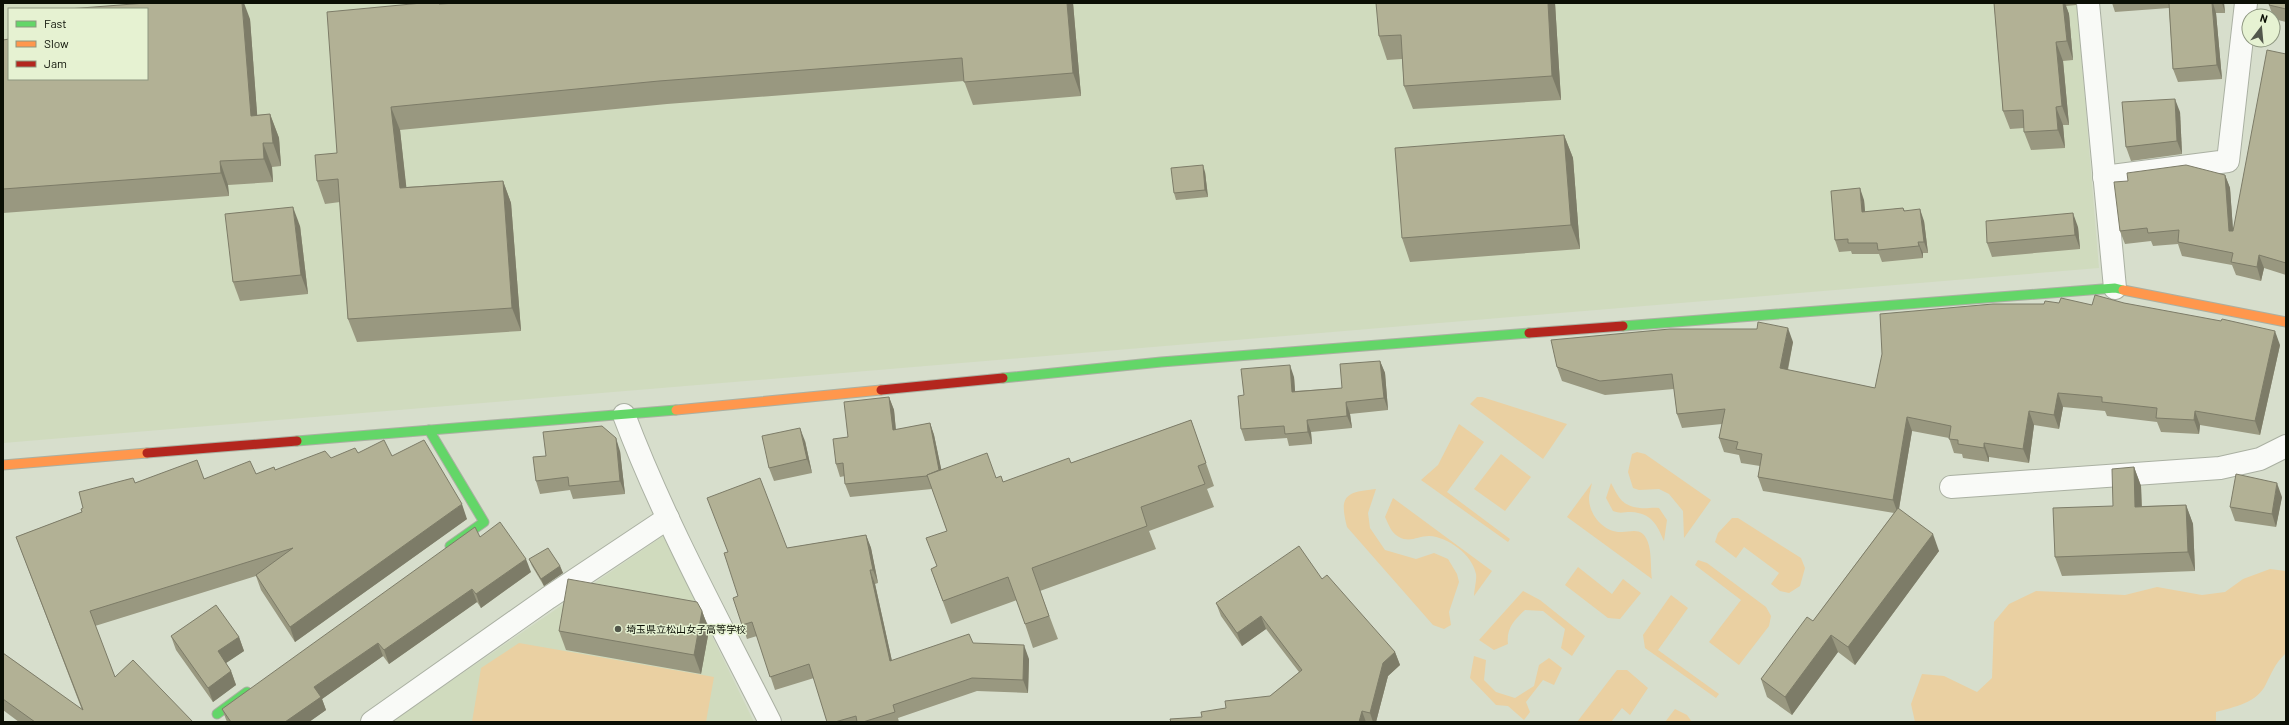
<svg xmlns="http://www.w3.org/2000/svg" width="2289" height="725" font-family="Barlow,'Noto Sans JP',sans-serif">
<rect width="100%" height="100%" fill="#d7decc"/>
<g fill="#d0dbbe" fill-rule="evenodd">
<path d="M 3,3 L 2077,3 L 2099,268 L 3,443 ZM 9,9 L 147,9 L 147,79 L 9,79 Z"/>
<polygon points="663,536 754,722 391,722"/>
</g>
<g fill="#ead0a2">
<polygon points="1477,397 1482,397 1567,424 1543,459 1470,404"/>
<polygon points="1459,424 1484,442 1447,492 1510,539 1508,542 1421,480 1438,465"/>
<polygon points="1637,452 1645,454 1711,500 1684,538 1683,511 1669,494 1659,489 1639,490 1633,488 1628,472 1632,454"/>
<polygon points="1501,454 1531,477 1505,511 1474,489"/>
<path d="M 1592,483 C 1591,488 1589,494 1589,498 C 1589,516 1605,533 1622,532 C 1629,532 1637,529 1643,534 C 1653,544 1650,566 1652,579 L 1567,517 Z"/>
<path d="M 1611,483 C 1619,498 1622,506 1640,508 C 1647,509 1652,507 1659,508 L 1667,520 L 1664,541 C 1657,525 1652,513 1631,512 C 1623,512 1621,514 1613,511 L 1606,498 Z"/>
<path d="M 1376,489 L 1368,513 L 1370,528 L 1385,550 L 1416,559 L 1434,553 L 1448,559 L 1457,574 L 1459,582 L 1449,612 L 1451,625 L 1444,629 L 1433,625 L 1347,527 C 1339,496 1345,492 1376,489 Z"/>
<path d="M 1393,498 L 1492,571 L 1474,596 C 1474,590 1477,580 1476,574 C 1472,554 1448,537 1429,536 C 1418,536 1410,543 1399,537 C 1391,533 1389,525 1385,517 Z"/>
<polygon points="1732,518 1738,518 1801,558 1805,568 1800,586 1789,593 1780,591 1771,584 1779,573 1744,547 1736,558 1715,542 1718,533"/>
<polygon points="1698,560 1707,563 1766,607 1771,616 1769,626 1739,665 1709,642 1741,600 1695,565"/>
<polygon points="1578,567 1612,594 1623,579 1641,593 1620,619 1608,618 1565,585"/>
<path d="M 2270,569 L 2286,571 L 2286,653 C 2274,665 2274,669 2266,684 C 2257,703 2234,707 2216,712 L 2216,722 L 1915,722 L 1911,704 L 1922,674 L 1944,676 L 1977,692 L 1992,678 L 1994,622 L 2009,604 L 2036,591 L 2125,595 L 2157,587 L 2202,595 L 2225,592 L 2243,579 Z"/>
<path d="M 1523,591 L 1540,600 L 1585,636 L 1572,656 L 1561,648 L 1565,629 L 1543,611 L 1525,610 C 1514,620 1506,629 1508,644 L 1494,650 L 1479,640 Z"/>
<polygon points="1671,595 1688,608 1658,650 1719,694 1716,698 1645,648 1643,635"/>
<polygon points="519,643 714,677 706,722 472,722 481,668"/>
<polygon points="1474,656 1486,660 1484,680 1496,692 1515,698 1534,686 1539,665 1549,658 1562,668 1554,685 1543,680 1526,702 1530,712 1524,720 1508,706 1496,705 1470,678"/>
<polygon points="1617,670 1627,670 1648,688 1630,715 1622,708 1611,722 1577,722"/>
<polygon points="1675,709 1687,715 1692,722 1665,722"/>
</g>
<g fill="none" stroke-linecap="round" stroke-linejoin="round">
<defs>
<g id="street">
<polyline points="2088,3 2115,288"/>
<polyline points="2104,177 2228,161 2246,3"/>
<path d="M 624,415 C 664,521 719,621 770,722"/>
<polyline points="1951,487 2220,468 2260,459 2286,446"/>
<polyline points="372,722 548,598 668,518"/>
</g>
<g id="fast">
<polyline points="1623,326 2115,288 2123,290"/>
<polyline points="1003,378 1161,362 1529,333"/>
<polyline points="429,430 484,522 450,546"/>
<polyline points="297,441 676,410"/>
<polyline points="217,714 247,692"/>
</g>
<g id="slow">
<polyline points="2123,290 2286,322"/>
<polyline points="676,410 881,390"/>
<polyline points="3,465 147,453"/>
</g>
<g id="jam">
<polyline points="1529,333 1623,326"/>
<polyline points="881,390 1003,378"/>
<polyline points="147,453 297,441"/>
</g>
</defs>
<use href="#street" stroke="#aab0a2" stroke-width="24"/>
<use href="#fast" stroke="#aab0a2" stroke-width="11"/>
<use href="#slow" stroke="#aab0a2" stroke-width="11"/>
<use href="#jam" stroke="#aab0a2" stroke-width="11"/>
<use href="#street" stroke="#f9faf7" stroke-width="22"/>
<use href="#fast" stroke="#63d668" stroke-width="9"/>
<use href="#slow" stroke="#ff974d" stroke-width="9"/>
<use href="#jam" stroke="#b3261e" stroke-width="9"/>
</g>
<g fill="#999880">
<polygon points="422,3 440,3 440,4 1073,3 1081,96 973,105 964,81 667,104 400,130 406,187 503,181 511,203 521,331 357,342 348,319 340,202 325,204 317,181 337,153"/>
<polygon points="1555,3 1561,100 1413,109 1404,86 1402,59 1387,60 1379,36"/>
<polygon points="1994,3 2076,3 2076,5 2066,6 2069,14 2073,60 2063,61 2069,125 2063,125 2065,148 2031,150 2024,132 2024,128 2010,129 2003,111"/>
<polygon points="2112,3 2224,3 2225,13 2216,13 2222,79 2178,82 2173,69 2169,8 2115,12"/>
<polygon points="2286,3 2286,22 2274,19 2269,5"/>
<polygon points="250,19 257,115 270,114 279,138 281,166 272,167 273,182 228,185 229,196 3,213 3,40"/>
<polygon points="2286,54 2286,275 2264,268 2261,281 2236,275 2232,265 2182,256 2178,244 2153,246 2151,241 2125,244 2120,231 2225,175 2230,188 2233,230"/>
<polygon points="2180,112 2182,154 2131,161 2126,147"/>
<polygon points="1564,135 1573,158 1580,249 1410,262 1402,238"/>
<polygon points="1205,172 1208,197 1176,200 1174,193"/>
<polygon points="1864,200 1865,212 1903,208 1905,211 1924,221 1928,253 1923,253 1923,258 1882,262 1879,254 1852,254 1851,251 1839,252 1835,240"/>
<polygon points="300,226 308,294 240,301 233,282"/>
<polygon points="2078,227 2080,249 1992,257 1987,243"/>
<polygon points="2059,303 2092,305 2124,303 2280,345 2260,435 2200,425 2199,434 2161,432 2157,422 2107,416 2105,411 2063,407 2059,429 2034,425 2029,463 1989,457 1989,462 1963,458 1962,454 1954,453 1949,438 1912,431 1899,509 1939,551 1855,665 1838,652 1792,715 1767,697 1761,679 1813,621 1894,513 1763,491 1758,477 1760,466 1741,463 1739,455 1724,452 1719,438 1722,424 1682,428 1677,414 1674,389 1605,395 1562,381 1557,367 1793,342 1788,370 1875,388 2044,304"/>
<polygon points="1380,361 1385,373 1388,410 1350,414 1352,428 1311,432 1312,444 1289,446 1287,438 1245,441 1241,429 1244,395 1294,377 1295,391 1342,388"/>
<polygon points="889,397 894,410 896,430 930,423 934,435 941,469 996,478 1003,482 1071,463 1191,420 1214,486 1207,489 1214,507 1149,531 1156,549 1040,591 1058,639 1033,648 1017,600 951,624 931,569 937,566 947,531 932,489 850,497 845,484 845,476 840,477 836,464 848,437"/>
<polygon points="805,441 812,473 774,481 769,468"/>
<polygon points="620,451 625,494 573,499 570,490 540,494 536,481"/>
<polygon points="358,453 392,456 467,519 295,642 261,590 256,576 95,626 115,677 193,722 19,722 3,710 3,653 82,710 16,537 82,512 83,508 135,483 204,479 256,474"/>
<polygon points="2134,467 2141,486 2142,506 2186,505 2193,524 2195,571 2062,576 2055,557 2113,506"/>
<polygon points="2282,497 2276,527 2235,521 2230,507"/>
<polygon points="866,535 871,548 878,583 875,584 892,661 973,643 1029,659 1028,693 977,691 898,718 899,722 827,722 814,678 775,690 757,636 747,639 742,625 738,596 787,548"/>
<polygon points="480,537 531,572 481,608 477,602 389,664 383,656 322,699 326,710 309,722 227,722 222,709"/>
<polygon points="529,559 560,566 563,573 544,586 532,566"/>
<polygon points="1322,579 1395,652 1400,665 1388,676 1376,722 1171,722 1202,717 1226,708 1270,696 1299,672 1266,629 1242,646 1221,616 1216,603"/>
<polygon points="702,611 709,630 701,674 566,650 559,631"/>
<polygon points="171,636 239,637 244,651 226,663 231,671 236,685 213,702 176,650"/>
</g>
<g fill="#7d7c68">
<polygon points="242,3 244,3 250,19 259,139 251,116"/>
<polygon points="1067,3 1073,3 1081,96 1073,73"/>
<polygon points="1548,3 1555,3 1561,100 1552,76"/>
<polygon points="2063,3 2065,3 2069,14 2073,60 2067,41"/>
<polygon points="2212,3 2213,3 2216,13 2222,79 2217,65"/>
<polygon points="2222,3 2224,3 2225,13"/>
<polygon points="2056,42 2063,61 2069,125 2062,106"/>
<polygon points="2175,99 2180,112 2182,154 2177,141"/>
<polygon points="391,107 400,130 409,211 400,188"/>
<polygon points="2056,107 2063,125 2065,148 2058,130"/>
<polygon points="270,114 279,138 281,166 273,143"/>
<polygon points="1564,135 1573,158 1580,249 1571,225"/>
<polygon points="263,143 272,167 273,182 264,159"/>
<polygon points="220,161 228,185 229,196 221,173"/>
<polygon points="1203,165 1205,172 1208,197 1205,190"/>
<polygon points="2225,175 2230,188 2234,244 2229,231"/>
<polygon points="503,181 511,203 521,331 512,308"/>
<polygon points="1860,188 1864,200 1866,223 1862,212"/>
<polygon points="293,207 300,226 308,294 301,275"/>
<polygon points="1920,209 1924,221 1928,253 1924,242"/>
<polygon points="2073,213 2078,227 2080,249 2075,235"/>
<polygon points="1918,242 1923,253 1923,258 1919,246"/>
<polygon points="2259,255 2264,268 2261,281 2257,267"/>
<polygon points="1788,328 1793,342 1785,382 1780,368"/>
<polygon points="2275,331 2280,345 2260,435 2255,421"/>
<polygon points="1380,361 1385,373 1388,410 1384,398"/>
<polygon points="1290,365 1294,377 1296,404 1292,392"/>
<polygon points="2058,393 2063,407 2059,429 2054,415"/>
<polygon points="889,397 894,410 897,443 893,430"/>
<polygon points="1346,402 1350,414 1352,428 1347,416"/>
<polygon points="2029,411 2034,425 2029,463 2023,449"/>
<polygon points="2195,411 2200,425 2199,434 2194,420"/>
<polygon points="1907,417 1912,431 1898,514 1893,500"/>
<polygon points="1307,420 1311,432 1312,444 1308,432"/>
<polygon points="930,423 934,435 945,487 940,475"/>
<polygon points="800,428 805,441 812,473 807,459"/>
<polygon points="616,438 620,451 625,494 620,481"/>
<polygon points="1984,443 1989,457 1989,462 1984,448"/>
<polygon points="2134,467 2141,486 2142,526 2135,507"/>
<polygon points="2277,483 2282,497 2276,527 2272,514"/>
<polygon points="462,504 467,519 295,642 290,627"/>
<polygon points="2186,505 2193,524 2195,571 2188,552"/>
<polygon points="1933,534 1939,551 1855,665 1848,647"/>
<polygon points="866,535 871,548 878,583 873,570"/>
<polygon points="526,559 531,572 481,608 476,594"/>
<polygon points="560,566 563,573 544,586 541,579"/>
<polygon points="870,570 875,584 895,675 890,661"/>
<polygon points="472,589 477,602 389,664 384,650"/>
<polygon points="702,611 709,630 701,674 694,655"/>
<polygon points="1261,616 1266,629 1242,646 1237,633"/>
<polygon points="1831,635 1838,652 1792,715 1785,697"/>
<polygon points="239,637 244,651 223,665 218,651"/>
<polygon points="378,643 383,656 322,699 326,710 309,722 285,722 314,687"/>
<polygon points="1024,645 1029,659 1028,693 1023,680"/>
<polygon points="1395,652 1400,665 1388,676 1376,722 1373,722 1370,713 1383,663"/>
<polygon points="231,671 236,685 213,702 208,688"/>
<polygon points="1362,711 1366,722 1359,722"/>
</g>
<g fill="#b2b195" stroke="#7d7c68">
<polygon points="146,3 242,3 251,116 270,114 273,143 263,143 264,159 220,161 221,173 3,189 3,40 9,39 9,79 147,79 147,9 68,9"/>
<polygon points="422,3 439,3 439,4 457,3 1067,3 1073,73 964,82 962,58 659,81 391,107 400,188 503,181 512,308 348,319 338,179 317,181 315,155 337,153 327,12"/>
<polygon points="1376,3 1548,3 1552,76 1404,86 1401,35 1379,36"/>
<polygon points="1994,3 2063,3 2067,41 2056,42 2062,106 2056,107 2058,130 2024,132 2023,110 2003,111"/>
<polygon points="2169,3 2212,3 2217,65 2173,69"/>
<polygon points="2270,3 2286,3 2286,9 2269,5"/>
<polygon points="2267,50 2286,54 2286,263 2259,255 2257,267 2231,262 2233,253 2178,242 2179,230 2148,233 2147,228 2120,231 2114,182 2128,181 2127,173 2186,165 2225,175 2229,231 2233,231"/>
<polygon points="2175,99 2177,141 2126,147 2122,102"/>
<polygon points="1564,135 1571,225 1402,238 1395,148"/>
<polygon points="1203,165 1205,190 1174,193 1171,168"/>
<polygon points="1860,188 1862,212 1903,208 1904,211 1920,209 1924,242 1918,242 1919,246 1878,250 1877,243 1848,243 1848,239 1835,240 1831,191"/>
<polygon points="293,207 301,275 233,282 225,214"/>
<polygon points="2073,213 2075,235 1987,243 1986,221"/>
<polygon points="2095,295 2124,303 2221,321 2222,319 2275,331 2255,421 2195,411 2194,420 2156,418 2157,408 2102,402 2102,397 2058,393 2054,415 2029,411 2023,449 1984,443 1984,448 1958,444 1958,440 1949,439 1951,426 1907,417 1893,500 1758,477 1762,454 1736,449 1738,442 1719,438 1725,409 1677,414 1672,374 1600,381 1557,367 1551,340 1670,329 1757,329 1758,322 1788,328 1780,368 1875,388 1882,354 1880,314 1993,304 2044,304 2045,301 2059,303 2061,298 2092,305"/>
<polygon points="1380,361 1384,398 1346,402 1347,416 1307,420 1308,432 1285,434 1284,426 1241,429 1238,396 1244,395 1241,369 1290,365 1292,392 1342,388 1340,364"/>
<polygon points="889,397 893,430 930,423 939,470 927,475 927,476 845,484 843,463 836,464 833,439 848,437 844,402"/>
<polygon points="1191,420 1206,463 1198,466 1205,484 1141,507 1147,526 1032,568 1049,616 1025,624 1008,577 943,601 931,569 937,566 926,538 947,531 927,475 987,453 996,478 1001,476 1003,482 1069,458 1071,463"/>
<polygon points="602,426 616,438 620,481 569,486 568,477 536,481 533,457 546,456 543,432"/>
<polygon points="800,428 807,459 769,468 762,436"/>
<polygon points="384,440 392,456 424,440 462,504 290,627 256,575 293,548 90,611 115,677 133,660 193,722 35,722 3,699 3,653 83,710 16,537 82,512 81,509 83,508 79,492 133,478 135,483 197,460 204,479 250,461 256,474 274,467 275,470 325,451 331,458 355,448 358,453"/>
<polygon points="2134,467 2135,507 2186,505 2188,552 2055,557 2053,508 2113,506 2112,469"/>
<polygon points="2236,474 2277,483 2272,514 2230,507"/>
<polygon points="760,478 787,548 866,535 873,570 870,570 890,661 969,634 973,643 1024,645 1023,680 972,678 893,705 895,712 863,722 857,722 856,716 835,722 827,722 809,664 770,677 752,622 742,625 733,598 738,596 724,553 728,552 707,498"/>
<polygon points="1898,508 1933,534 1848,647 1831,635 1785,697 1761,679 1807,617 1813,621"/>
<polygon points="500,522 526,559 476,594 472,589 384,650 378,643 314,687 321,697 285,722 231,722 222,709 475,527 480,537"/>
<polygon points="1299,546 1322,579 1327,575 1395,652 1383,663 1370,713 1362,711 1359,722 1171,722 1170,719 1202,717 1201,712 1226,708 1225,701 1270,696 1302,670 1261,616 1237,633 1216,603"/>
<polygon points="548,548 560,566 541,579 529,559"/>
<polygon points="568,579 697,602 702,611 694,655 559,631"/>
<polygon points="216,605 239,637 218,651 231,671 208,688 171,636"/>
</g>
<circle fill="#52574b" stroke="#e6f2d2" stroke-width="1.5" cx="618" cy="629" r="4"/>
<g text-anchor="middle" stroke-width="3" stroke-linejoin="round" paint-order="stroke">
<g font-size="10" fill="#0b0f05" stroke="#e6f2d2" text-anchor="start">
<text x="626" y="633">埼玉県立松山女子高等学校</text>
</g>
</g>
<rect width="2289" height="725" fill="none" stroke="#0b0f05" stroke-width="8"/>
<rect x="8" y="8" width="140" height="72" fill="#e6f2d2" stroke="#8e9780"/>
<rect x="16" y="21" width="20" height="6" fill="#63d668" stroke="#8e9780"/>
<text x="44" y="28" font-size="12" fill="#0b0f05">Fast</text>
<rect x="16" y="41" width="20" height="6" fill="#ff974d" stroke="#8e9780"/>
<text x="44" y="48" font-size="12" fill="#0b0f05">Slow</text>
<rect x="16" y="61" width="20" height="6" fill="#b3261e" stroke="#8e9780"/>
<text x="44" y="68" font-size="12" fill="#0b0f05">Jam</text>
<g transform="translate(2261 28) rotate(16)"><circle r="19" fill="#e6f2d2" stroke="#8e9780"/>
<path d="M0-3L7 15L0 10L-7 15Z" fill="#52574b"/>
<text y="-6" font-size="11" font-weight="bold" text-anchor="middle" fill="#0b0f05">N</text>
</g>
</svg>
